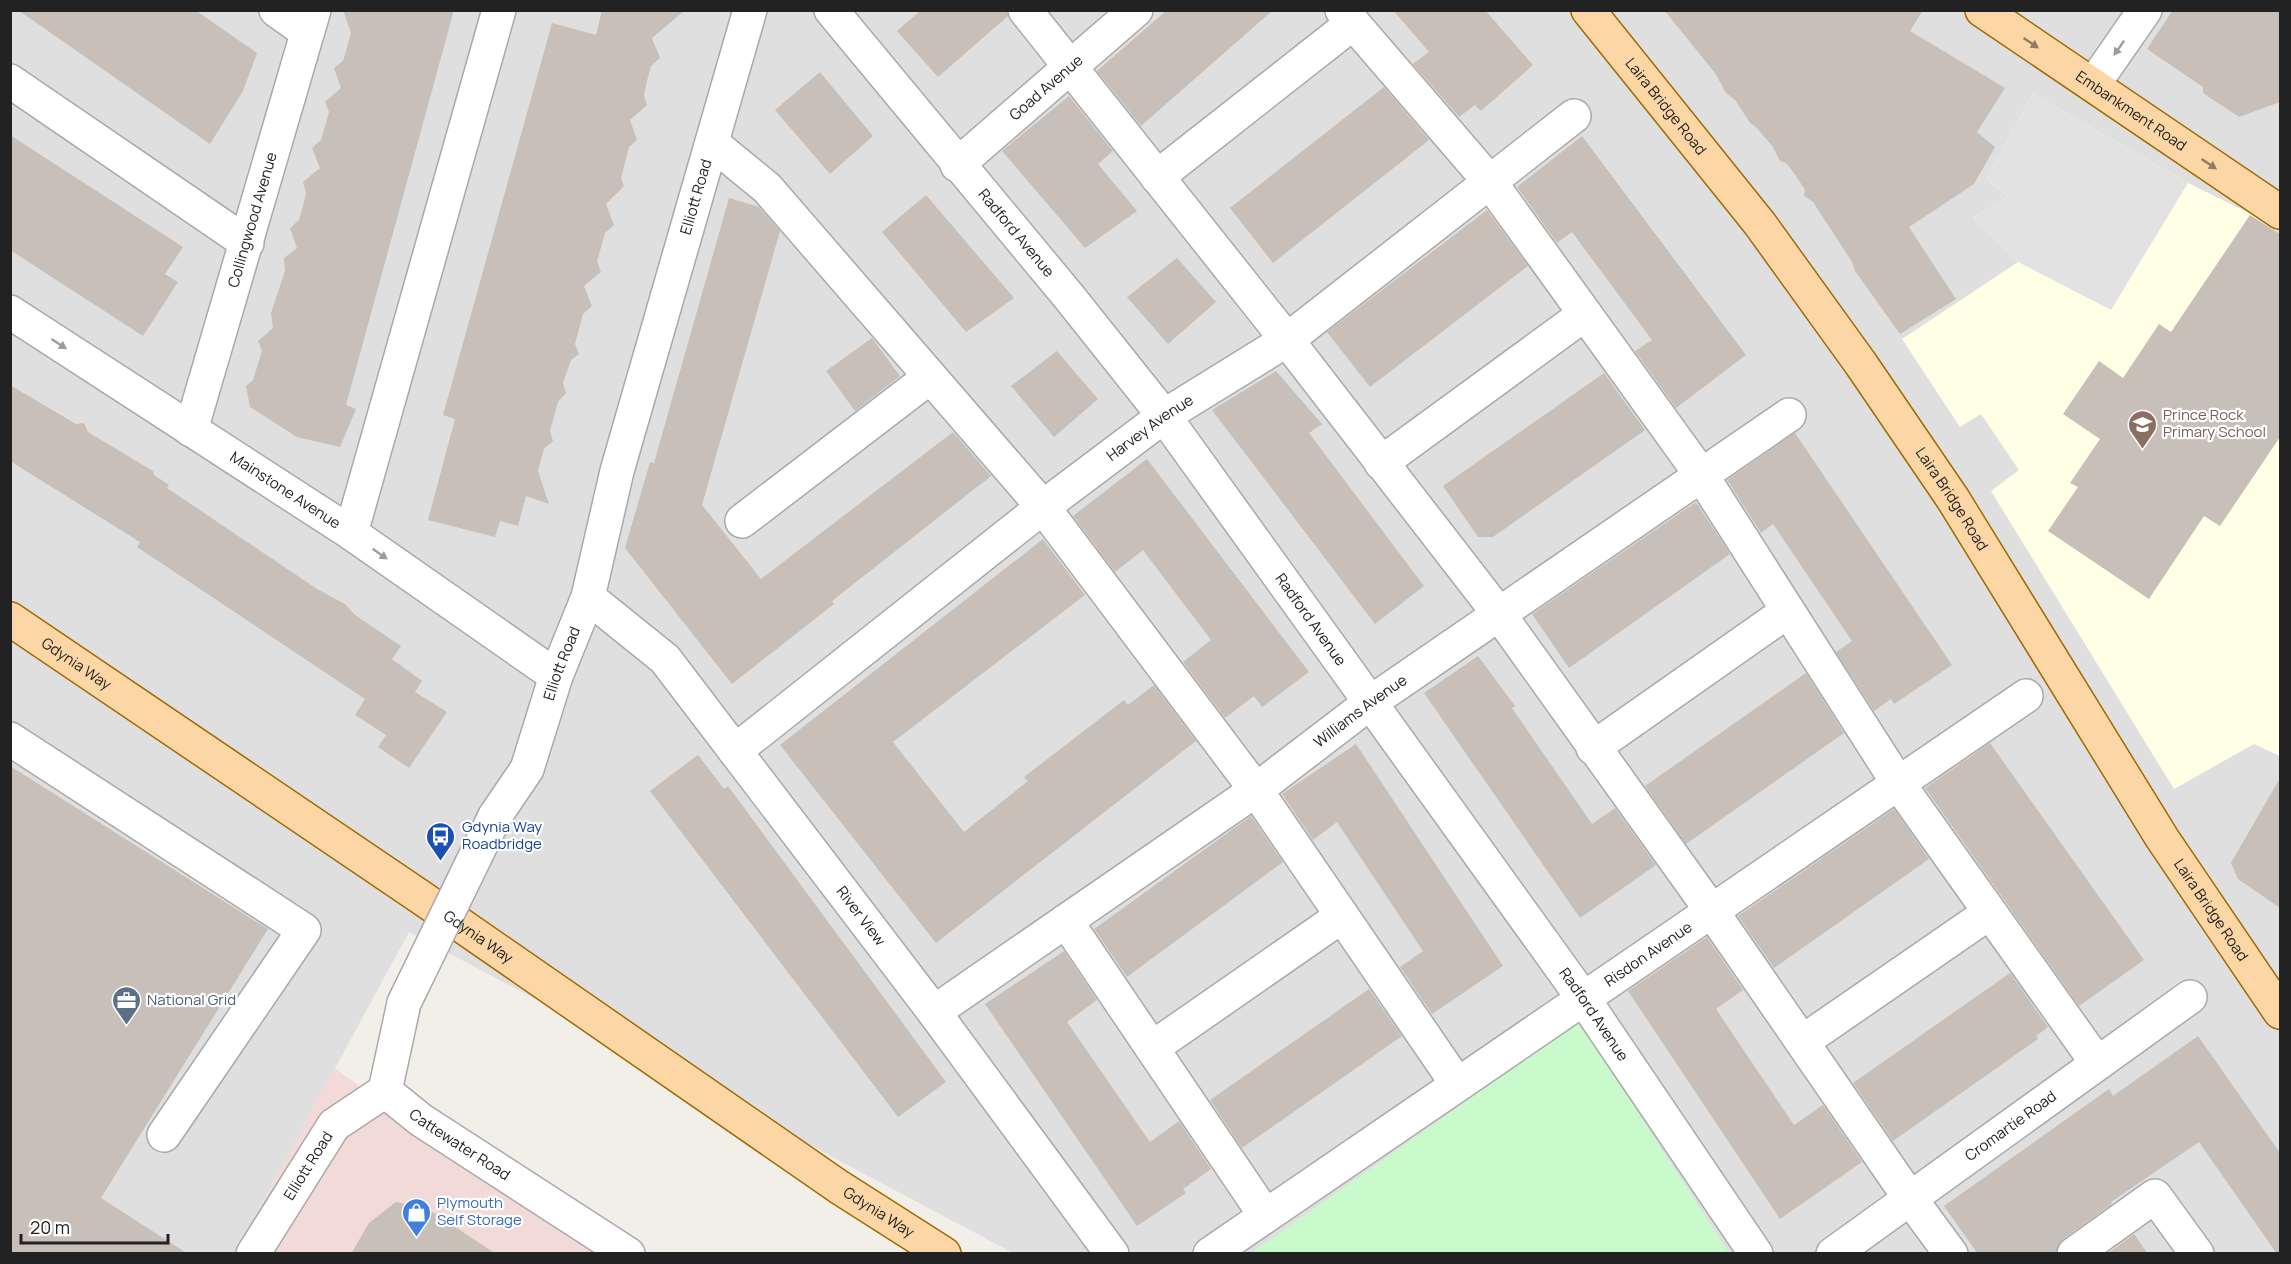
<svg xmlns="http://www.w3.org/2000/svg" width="2291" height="1264" font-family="Manrope,sans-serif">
<rect width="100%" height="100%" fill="#f2efe9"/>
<polygon fill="#e0dfdf" points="10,11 2280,11 2280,1253 1013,1253 409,932 235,1253 11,1253"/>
<polygon fill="#f2dad9" points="334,1068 594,1253 235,1254"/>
<polygon fill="#ffffe5" points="2033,94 2188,183 2251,214 2280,234 2280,756 2254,744 2174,789 1991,491 2019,470 1981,414 1960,427 1902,339 2018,262 1973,218 2008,196 1986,179"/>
<polygon fill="#c8facc" points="1579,1022 1729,1253 1251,1253"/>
<polygon fill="#e2e2e2" points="2033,94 2188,183 2111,310 2018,262 1973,218 2008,196 1986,179"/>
<g fill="#c7bfb8">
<polygon points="18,10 195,10 257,53 243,91 210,144"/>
<polygon points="343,10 454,10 346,405 356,409 340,447 297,437 250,407 246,386 253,380 262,351 258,341 273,328 271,313 285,271 284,258 297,248 290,228 299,220 303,206 306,193 303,182 320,168 312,148 321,140 329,112 325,102 341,88 334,68 343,61 351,33"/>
<polygon points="602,10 685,10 652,38 660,58 651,66 647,81 644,95 647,105 630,120 637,140 629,147 621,178 624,186 606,204 614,225 605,233 597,261 601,272 584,286 592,306 583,314 575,344 579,354 571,360 563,383 566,393 558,402 550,431 553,441 544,449 538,471 549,504 526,496 518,526 500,521 495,537 428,520 455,419 443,415 552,23 596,35"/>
<polygon points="921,10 1007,10 1008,16 938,77 897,31"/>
<polygon points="1167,10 1273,10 1141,126 1097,71"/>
<polygon points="1393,10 1485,10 1533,65 1481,111 1475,105 1459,117 1413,64 1429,52"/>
<polygon points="1664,10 1923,10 1910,31 2005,88 1977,132 1995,147 1974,184 1909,227 1956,299 1900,334 1855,271 1852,262 1813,202 1804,196 1805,190 1794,173 1786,163 1780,161 1773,147 1755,126 1751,124 1735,100 1726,93 1715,73"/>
<polygon points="2173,10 2280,10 2280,102 2239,117 2203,93 2203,87 2147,49"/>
<polygon points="820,72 873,136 830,174 775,110"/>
<polygon points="1384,87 1429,140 1273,263 1230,208"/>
<polygon points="1069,96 1113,151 1098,164 1137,211 1085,248 1002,151"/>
<polygon points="10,135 183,247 165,274 178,282 143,336 10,250"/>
<polygon points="1582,136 1746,355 1676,408 1635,351 1652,340 1572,232 1557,243 1517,187"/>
<polygon points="926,195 1014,298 966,332 882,232"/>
<polygon points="729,198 759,207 780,231 702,505 761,579 953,432 991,476 832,601 834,604 732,684 625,548 650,462 654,463"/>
<polygon points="1487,210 1528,266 1370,387 1327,332"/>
<polygon points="2250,215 2280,234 2280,437 2220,526 2204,516 2149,599 2048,531 2078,487 2070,483 2100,439 2063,414 2099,361 2123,378 2159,324 2171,332"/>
<polygon points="1177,258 1216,302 1168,344 1127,297"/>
<polygon points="872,338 900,376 855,411 826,371"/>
<polygon points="1057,351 1098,399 1054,437 1011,386"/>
<polygon points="1276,371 1322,424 1309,433 1424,586 1375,624 1212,410"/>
<polygon points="1604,373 1645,430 1493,537 1478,537 1443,486"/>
<polygon points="10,385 76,424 84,423 88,432 153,471 154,475 169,485 167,488 317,589 345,604 355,615 401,646 392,659 422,681 415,692 447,712 409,768 378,747 386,735 355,715 365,699 137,547 140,542 10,461"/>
<polygon points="1795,433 1952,665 1894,704 1891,699 1874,711 1836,652 1852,641 1773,524 1761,533 1727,480"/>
<polygon points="1147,459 1309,672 1262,707 1254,696 1225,718 1183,662 1211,640 1143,550 1115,572 1073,516"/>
<polygon points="1696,502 1730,554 1569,668 1532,614"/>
<polygon points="1043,539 1085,595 893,742 964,832 1028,781 1024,777 1124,700 1128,705 1154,685 1196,741 936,943 780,745"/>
<polygon points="1478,656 1515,706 1512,708 1592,824 1615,808 1656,865 1580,918 1424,693"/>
<polygon points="1806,673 1844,733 1686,844 1645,786"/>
<polygon points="1990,743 2144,960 2079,1006 1925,788"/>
<polygon points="1356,744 1503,966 1432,1014 1400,967 1423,951 1337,822 1313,840 1282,794"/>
<polygon points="698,755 724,789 728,786 946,1082 898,1117 650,791"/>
<polygon points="10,766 268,929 101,1198 188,1254 10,1254"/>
<polygon points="2280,778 2280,908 2238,879 2231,863"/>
<polygon points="1894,809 1929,859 1774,968 1738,916"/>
<polygon points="1251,816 1283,862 1127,977 1094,929"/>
<polygon points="1707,937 1743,990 1716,1009 1794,1125 1823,1105 1862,1162 1780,1219 1628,991"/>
<polygon points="1064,951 1097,1000 1067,1022 1150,1142 1179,1121 1211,1169 1183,1189 1186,1193 1137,1226 985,1004"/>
<polygon points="2010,973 2048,1027 2036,1036 2038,1039 1893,1141 1853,1083"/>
<polygon points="1369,989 1402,1036 1242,1148 1210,1100"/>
<polygon points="2198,1036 2280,1153 2280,1254 2277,1254 2199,1142 2111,1202 2112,1204 2063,1239 2056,1254 1978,1254 1944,1206 2109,1089 2113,1096"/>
<polygon points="396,1202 428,1209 496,1254 351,1254 369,1223"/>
<polygon points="2134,1234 2148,1254 2107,1254"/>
</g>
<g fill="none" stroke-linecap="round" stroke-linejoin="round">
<defs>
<g id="minor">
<polyline points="276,10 307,32"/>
<path id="s1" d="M 831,10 L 1070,298 L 1164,416 L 1583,998 L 1756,1254"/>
<polyline points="1025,10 1287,340 1499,614 1711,910 1909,1197 1951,1254"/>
<polyline points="1342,10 1490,182 1702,476 1898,783 2097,1063"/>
<polyline points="10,81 247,243"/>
<polyline points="2093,85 2145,10"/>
<polyline points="712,143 767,188 1043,507 1256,790 1457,1084"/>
<path id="s2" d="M 957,165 L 1136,10"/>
<polyline points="1157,177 1353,23"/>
<path id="s3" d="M 10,312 L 351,533 L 556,676"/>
<path id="s4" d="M 191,430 L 314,10"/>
<polyline points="1381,463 1585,314"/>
<polyline points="742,521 930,377"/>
<polyline points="351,533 499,10"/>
<path id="s5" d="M 588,597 L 665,659 L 934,1012 L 1112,1254"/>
<polyline points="10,739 304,930 164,1135"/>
<polyline points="1593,748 1788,611"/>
<path id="s6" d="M 735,751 L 1043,507 L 1164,416 L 1287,340 L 1574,116"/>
<path id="s7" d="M 495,816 L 527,769 L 556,676 L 588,597 L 617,471 L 750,10"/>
<polyline points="1066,921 1265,1215"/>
<path id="s8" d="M 934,1012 L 1256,790 L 1371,702 L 1789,415"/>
<polyline points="1802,1042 1989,913"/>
<polyline points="1152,1048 1342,916"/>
<path id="s9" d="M 385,1091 L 421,1120 L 628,1254"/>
<path id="s10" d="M 253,1254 L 334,1125 L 385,1091 L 404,1003"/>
<path id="s11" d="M 1210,1254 L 2026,696"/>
<path id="s12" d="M 1833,1254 L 2190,997"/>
<polyline points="2074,1254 2155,1196 2197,1254"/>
</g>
<g id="major">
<path id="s13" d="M 1588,10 L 1760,224 L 1861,364 L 1953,499 L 2162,838 L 2280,1012"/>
<path id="s14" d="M 1982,10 L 2280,212"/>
<path id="s15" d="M 10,619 L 419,896 L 839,1187 L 944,1254"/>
</g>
</defs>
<use href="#minor" stroke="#a9a9a9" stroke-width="36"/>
<use href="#major" stroke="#a06b00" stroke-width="36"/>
<use href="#minor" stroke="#fff" stroke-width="33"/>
<use href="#major" stroke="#fcd6a4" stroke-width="33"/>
<defs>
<polyline id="minor-bridge" points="404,1003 495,816"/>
</defs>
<use href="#minor-bridge" stroke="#a9a9a9" stroke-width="36" stroke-linecap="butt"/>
<use href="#minor-bridge" stroke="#fff" stroke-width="33"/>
</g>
<defs><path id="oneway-solid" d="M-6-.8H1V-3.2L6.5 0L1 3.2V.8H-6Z" transform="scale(1.5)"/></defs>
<g fill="#8f7c63">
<use href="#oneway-solid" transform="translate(2031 43) rotate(34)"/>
<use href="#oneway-solid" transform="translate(2209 164) rotate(34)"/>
</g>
<g fill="#9c9c9c">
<use href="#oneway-solid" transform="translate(2119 48) rotate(125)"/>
<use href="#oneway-solid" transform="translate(59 344) rotate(33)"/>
<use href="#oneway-solid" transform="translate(380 554) rotate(35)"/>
</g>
<defs>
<symbol id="school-pin" viewBox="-11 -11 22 30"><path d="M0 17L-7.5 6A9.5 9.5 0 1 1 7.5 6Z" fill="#8d6e63" stroke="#fff"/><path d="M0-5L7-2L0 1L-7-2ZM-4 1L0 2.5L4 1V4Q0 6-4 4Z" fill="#fff"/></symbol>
<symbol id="bus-pin" viewBox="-11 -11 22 30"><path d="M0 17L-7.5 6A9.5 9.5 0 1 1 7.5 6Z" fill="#1a4fb4" stroke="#fff"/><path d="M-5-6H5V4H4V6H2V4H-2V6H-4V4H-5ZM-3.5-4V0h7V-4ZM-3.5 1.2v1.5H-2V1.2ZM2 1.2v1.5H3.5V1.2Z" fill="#fff"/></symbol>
<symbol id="office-pin" viewBox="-11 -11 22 30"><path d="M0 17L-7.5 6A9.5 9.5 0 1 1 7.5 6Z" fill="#5c6f8a" stroke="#fff"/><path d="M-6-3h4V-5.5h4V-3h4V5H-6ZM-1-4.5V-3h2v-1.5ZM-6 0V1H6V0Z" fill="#fff"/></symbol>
<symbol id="shop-pin" viewBox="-11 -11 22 30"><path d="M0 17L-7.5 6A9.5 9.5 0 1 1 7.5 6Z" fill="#3f7fe0" stroke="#fff"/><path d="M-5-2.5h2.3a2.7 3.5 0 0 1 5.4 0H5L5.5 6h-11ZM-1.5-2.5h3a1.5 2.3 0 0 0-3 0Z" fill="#fff"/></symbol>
</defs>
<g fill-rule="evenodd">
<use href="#school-pin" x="2126" y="408" width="33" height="45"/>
<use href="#bus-pin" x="424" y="820" width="33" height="45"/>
<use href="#office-pin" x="110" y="984" width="33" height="45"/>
<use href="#shop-pin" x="400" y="1196" width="33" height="45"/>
</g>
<g text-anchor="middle" stroke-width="4.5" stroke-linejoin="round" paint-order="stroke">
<g font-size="15" fill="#222" stroke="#fff">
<text dy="5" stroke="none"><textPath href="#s2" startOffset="118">Goad Avenue</textPath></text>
<text dy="5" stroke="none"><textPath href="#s13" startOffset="124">Laira Bridge Road</textPath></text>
<text dy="5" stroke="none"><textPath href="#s14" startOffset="180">Embankment Road</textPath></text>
<text dy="5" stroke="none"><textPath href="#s7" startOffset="654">Elliott Road</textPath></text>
<text dy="5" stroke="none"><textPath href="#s4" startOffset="219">Collingwood Avenue</textPath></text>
<text dy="5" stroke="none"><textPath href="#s1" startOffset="290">Radford Avenue</textPath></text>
<text dy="5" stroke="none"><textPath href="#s6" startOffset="526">Harvey Avenue</textPath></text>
<text dy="5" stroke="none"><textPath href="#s3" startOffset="328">Mainstone Avenue</textPath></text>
<text dy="5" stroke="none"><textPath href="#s13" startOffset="610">Laira Bridge Road</textPath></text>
<text dy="5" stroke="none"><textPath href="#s1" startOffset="776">Radford Avenue</textPath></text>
<text dy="5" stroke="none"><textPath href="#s15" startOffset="80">Gdynia Way</textPath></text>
<text dy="5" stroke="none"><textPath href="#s7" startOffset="168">Elliott Road</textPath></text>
<text dy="5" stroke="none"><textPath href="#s8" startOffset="522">Williams Avenue</textPath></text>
<text dy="5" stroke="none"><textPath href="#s13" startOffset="1096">Laira Bridge Road</textPath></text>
<text dy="5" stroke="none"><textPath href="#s5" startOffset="422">River View</textPath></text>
<text dy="5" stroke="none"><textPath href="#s15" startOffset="566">Gdynia Way</textPath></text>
<text dy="5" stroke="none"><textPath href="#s11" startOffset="531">Risdon Avenue</textPath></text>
<text dy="5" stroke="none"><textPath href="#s1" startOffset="1262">Radford Avenue</textPath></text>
<text dy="5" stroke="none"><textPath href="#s12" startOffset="219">Cromartie Road</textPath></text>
<text dy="5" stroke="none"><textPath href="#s9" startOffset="92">Cattewater Road</textPath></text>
<text dy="5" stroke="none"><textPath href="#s10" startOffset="104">Elliott Road</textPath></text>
<text dy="5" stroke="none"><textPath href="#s15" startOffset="1052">Gdynia Way</textPath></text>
</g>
<g font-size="15" fill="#785e54" stroke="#fff" text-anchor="start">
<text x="2163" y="420">Prince Rock<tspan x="2163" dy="17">Primary School</tspan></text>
</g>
<g font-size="15" fill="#164399" stroke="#fff" text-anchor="start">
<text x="462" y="832">Gdynia Way<tspan x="462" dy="17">Roadbridge</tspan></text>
</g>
<g font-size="15" fill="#4e5e75" stroke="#fff" text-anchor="start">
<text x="147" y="1005">National Grid</text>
</g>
<g font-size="15" fill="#366cbe" stroke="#fff" text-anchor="start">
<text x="437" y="1208">Plymouth<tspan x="437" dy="17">Self Storage</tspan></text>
</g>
</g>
<rect width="2291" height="1264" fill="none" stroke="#222222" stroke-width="24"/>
<path d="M21 1234v9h147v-9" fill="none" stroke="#222222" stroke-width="3"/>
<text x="30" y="1234" font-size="18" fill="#222222" stroke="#ffffff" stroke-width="4.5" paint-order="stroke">20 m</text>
</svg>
